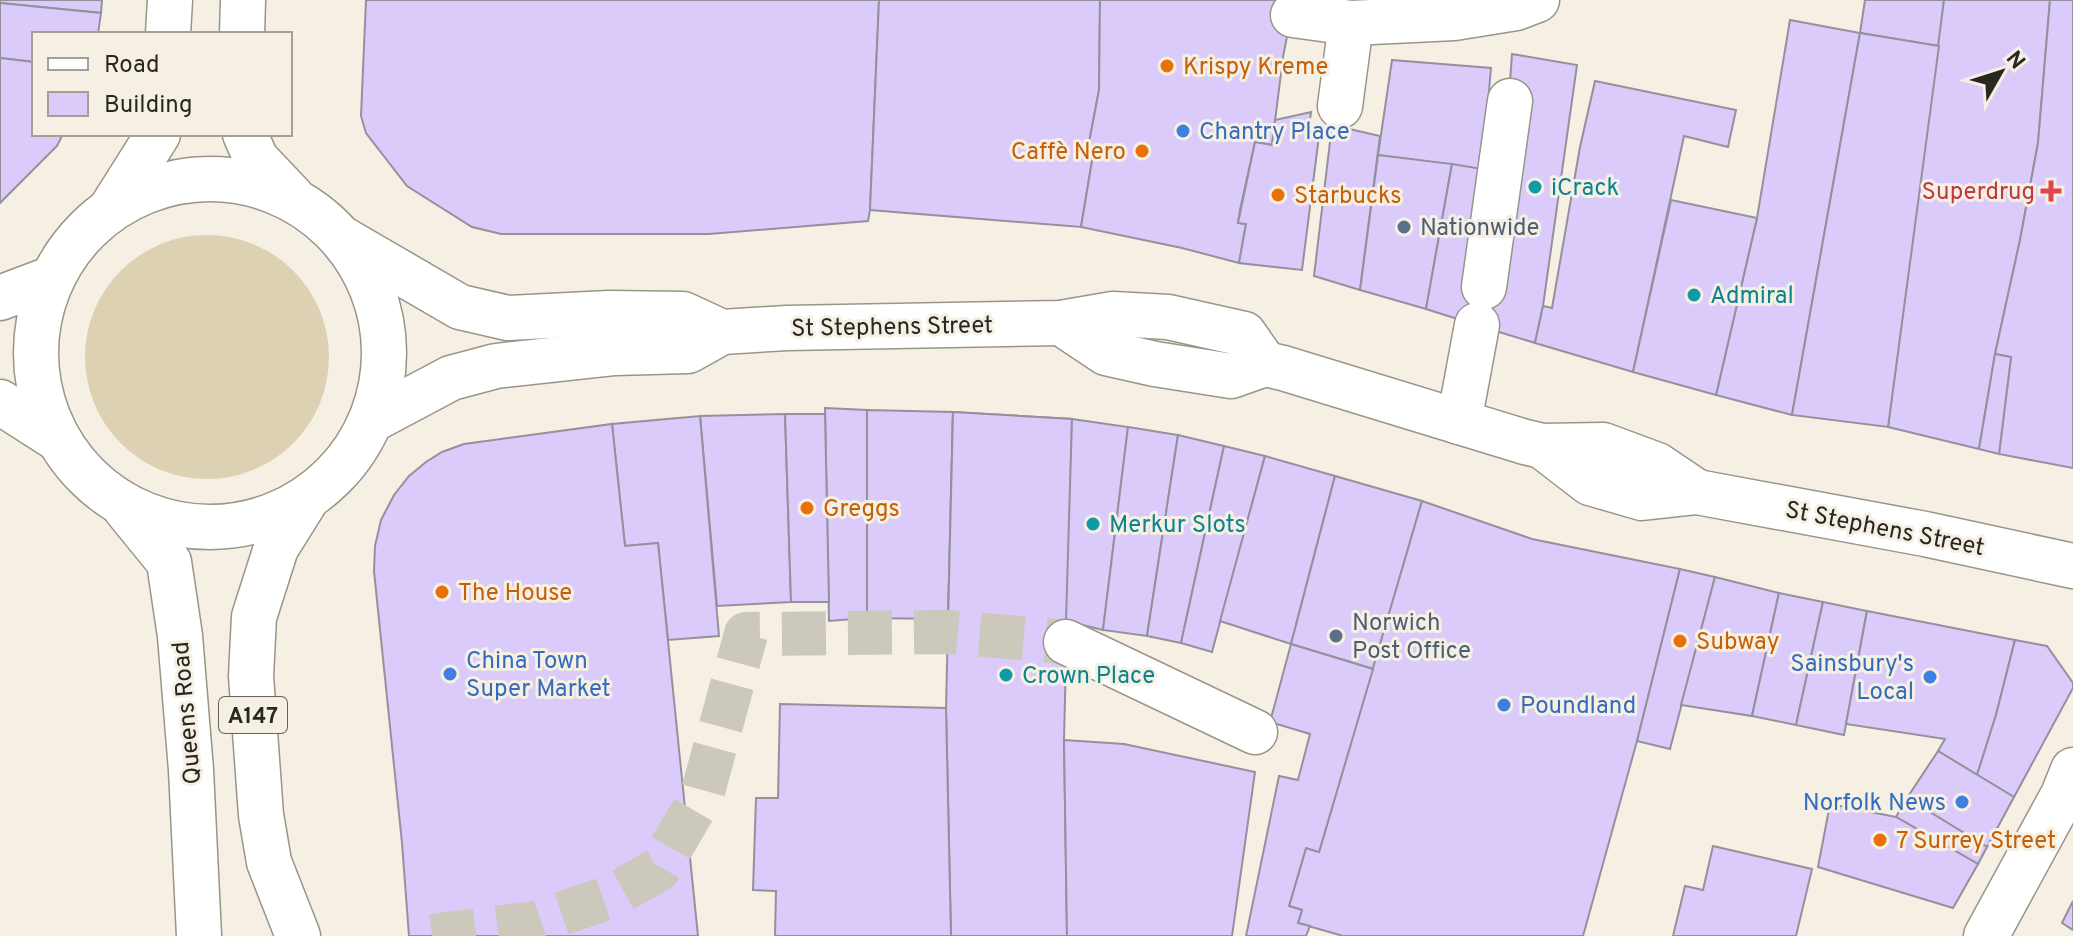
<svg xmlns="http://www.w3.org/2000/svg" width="2073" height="936" font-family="Overpass,sans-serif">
<rect width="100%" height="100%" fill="#f5f0e3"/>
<circle fill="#ddd1b4" cx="207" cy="357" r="122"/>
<g fill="#dacbfb" stroke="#94919d" stroke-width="2">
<polygon points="0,0 102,0 101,13 0,3"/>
<polygon points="366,0 879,0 870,210 868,221 709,234 501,234 472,227 407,186 366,133 361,116"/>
<polygon points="879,0 1100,0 1099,90 1088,148 1094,149 1081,227 870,210"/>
<polygon points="1100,0 1294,0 1283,57 1272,145 1255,142 1240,210 1238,223 1246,224 1239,263 1182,248 1081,227 1094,149 1088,148 1099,90"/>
<polygon points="1865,0 1944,0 1939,46 1860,33"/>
<polygon points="1944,0 2050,0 2038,143 2020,240 1995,354 1979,449 1888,427"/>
<polygon points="2050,0 2073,0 2073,468 1999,454 2011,357 1995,354 2020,240 2038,143"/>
<polygon points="0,3 101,13 98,34 34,34 34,62 0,58"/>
<polygon points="1790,20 1860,33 1792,415 1716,395 1757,218"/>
<polygon points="1860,33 1939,46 1888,427 1792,415"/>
<polygon points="1512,54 1577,65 1543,306 1535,343 1486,328 1526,85 1510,82"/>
<polygon points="0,58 34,62 34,134 63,134 57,146 0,203"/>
<polygon points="1392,60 1491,68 1482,169 1378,155"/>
<polygon points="1595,81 1736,110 1728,147 1684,136 1633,372 1535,343 1543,306 1552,308 1580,147"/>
<polygon points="1311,112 1309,126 1320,128 1302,270 1239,263 1246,224 1238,223 1255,142 1272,145 1275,120"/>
<polygon points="1332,125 1380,136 1360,290 1314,276"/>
<polygon points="1378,155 1452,164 1426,309 1360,290"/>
<polygon points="1452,164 1482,169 1486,328 1426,309"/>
<polygon points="1671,200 1757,218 1716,395 1633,372"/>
<polygon points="1995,354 2011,357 1999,454 1979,449"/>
<polygon points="825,408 867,410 867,618 829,621"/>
<polygon points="867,410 953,412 948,619 867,618"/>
<polygon points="953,412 1072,419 1066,621 948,619"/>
<polygon points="953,412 1072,419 1064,740 1067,936 951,936 946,708"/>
<polygon points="785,414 791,602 717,606 700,416"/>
<polygon points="785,414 825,414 829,602 791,602"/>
<polygon points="700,416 719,636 668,640 658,543 625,546 612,424"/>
<polygon points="1072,419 1128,427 1103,630 1066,621"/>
<polygon points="612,424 625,546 658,543 698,936 409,936 402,843 374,571 375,546 381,520 394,495 409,476 426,462 442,452 464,444"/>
<polygon points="1128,427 1178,435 1147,636 1103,630"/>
<polygon points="1178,435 1224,446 1181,643 1147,636"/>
<polygon points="1224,446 1265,456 1212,652 1181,643"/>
<polygon points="1265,456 1335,476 1291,644 1220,621"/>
<polygon points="1335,476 1422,501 1373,669 1291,644"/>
<polygon points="1422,501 1532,539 1680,569 1637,741 1583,936 1343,936 1298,923 1302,910 1289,906 1306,848 1319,852"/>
<polygon points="1680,569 1715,577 1670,749 1637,741"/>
<polygon points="1715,577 1779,593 1752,716 1681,705"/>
<polygon points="1779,593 1823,602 1796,725 1752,716"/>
<polygon points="1823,602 1867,611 1844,735 1796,725"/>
<polygon points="1867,611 2015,640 1996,715 1977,775 1938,751 1945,739 1846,724"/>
<polygon points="2015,640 2047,646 2073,683 2073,688 2014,797 1977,775 1996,715"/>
<polygon points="1291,644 1373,669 1319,852 1306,848 1289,906 1302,910 1298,923 1310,926 1306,936 1246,936 1279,776 1298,780 1310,734 1270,722"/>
<polygon points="780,704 946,708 951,936 775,936 776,891 753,890 756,798 778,798"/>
<polygon points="1064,740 1124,744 1255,772 1232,936 1067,936"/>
<polygon points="1938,751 2014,797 1987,847 1907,798"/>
<polygon points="1907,798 1987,847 1978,864 1896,817"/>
<polygon points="1830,804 1896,817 1978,864 1953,908 1818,867"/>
<polygon points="1713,846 1812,869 1796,936 1673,936 1685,886 1703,890"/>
<polygon points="2073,901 2073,930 2062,923"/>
</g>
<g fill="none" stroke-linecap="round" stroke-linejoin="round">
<polyline stroke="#ccc8bc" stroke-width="44" stroke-dasharray="44 22" stroke-linecap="butt" points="432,936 534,923 610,897 658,870 702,795 746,634 948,632 1066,642"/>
<defs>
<g id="minor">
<polyline points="1293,15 1351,23 1454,18 1516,8 1537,0"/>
<polyline points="1340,106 1351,23"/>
<polyline points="343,239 460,307 508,318 609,313 683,314 722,332"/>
<polyline points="1484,287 1510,101"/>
<polyline points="1061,323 1106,353 1155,364 1231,376 1265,364 1283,368 1525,442 1542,446 1603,445 1657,465 1697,492"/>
<polyline points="372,420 451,378 496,366 615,353 688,351 722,332 787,328 1061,323 1113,314 1168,317 1244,334 1265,364"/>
<polyline points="1459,422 1477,325"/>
<polyline points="1542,446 1590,483 1642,498 1697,492 1925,534 2073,566"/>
<polyline points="1066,642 1255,732"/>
<polyline points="1986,936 2063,795 2073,770"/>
</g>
<g id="major">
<polyline points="168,34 170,0"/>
<polyline points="242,34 243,0"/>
<polyline points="245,134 256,159 292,197"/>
<circle cx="210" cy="353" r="174"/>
<polyline points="112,207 158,134"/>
<polyline points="0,298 50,279"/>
<polyline points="0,402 56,438"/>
<polyline points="125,508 169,562 180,636 191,770 199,936"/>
<polyline points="298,936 269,862 261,815 251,676 254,617 276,548 306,500"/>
</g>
</defs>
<use href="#minor" stroke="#999589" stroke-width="47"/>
<use href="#major" stroke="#999589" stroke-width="47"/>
<use href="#minor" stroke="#fff" stroke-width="44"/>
<use href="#major" stroke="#fff" stroke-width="44"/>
</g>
<g fill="#e8710a" stroke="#f5f0e3" stroke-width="3">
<circle cx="1167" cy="66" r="8"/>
<circle cx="1142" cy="151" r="8"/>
<circle cx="1278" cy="195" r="8"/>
<circle cx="807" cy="508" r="8"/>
<circle cx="442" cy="592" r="8"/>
<circle cx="1680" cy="641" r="8"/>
<circle cx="1880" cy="840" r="8"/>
</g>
<g fill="#3f7fe0" stroke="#f5f0e3" stroke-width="3">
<circle cx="1183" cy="131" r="8"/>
<circle cx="450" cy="674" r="8"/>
<circle cx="1930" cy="677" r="8"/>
<circle cx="1504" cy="705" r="8"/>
<circle cx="1962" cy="802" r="8"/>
</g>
<g fill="#0f9aa8" stroke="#f5f0e3" stroke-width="3">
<circle cx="1535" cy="187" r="8"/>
<circle cx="1694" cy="295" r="8"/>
<circle cx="1093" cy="524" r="8"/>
<circle cx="1006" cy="675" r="8"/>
</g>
<path fill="#e0444e" stroke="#f5f0e3" stroke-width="3" d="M2047 179h8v8h8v8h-8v8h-8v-8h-8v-8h8z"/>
<g fill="#5c6f8a" stroke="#f5f0e3" stroke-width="3">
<circle cx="1404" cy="227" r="8"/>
<circle cx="1336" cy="636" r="8"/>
</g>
<g text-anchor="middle" stroke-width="6" stroke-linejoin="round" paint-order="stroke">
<rect fill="#f5f0e3" stroke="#66635c" stroke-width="2" x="219" y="697" width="68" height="36" rx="6"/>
<g font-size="22" font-weight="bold" fill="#292722">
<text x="253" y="723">A147</text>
</g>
<g font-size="24" fill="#c56008" stroke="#f5f0e3" text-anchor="start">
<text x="1183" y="74">Krispy Kreme</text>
<text x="1126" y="159" text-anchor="end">Caffè Nero</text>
<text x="1294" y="203">Starbucks</text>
<text x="823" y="516">Greggs</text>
<text x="458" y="600">The House</text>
<text x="1696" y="649">Subway</text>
<text x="1896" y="848">7 Surrey Street</text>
</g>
<g font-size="24" fill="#366cbe" stroke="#f5f0e3" text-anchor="start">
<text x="1199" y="139">Chantry Place</text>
<text x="466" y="668">China Town<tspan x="466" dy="28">Super Market</tspan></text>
<text x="1914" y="671" text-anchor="end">Sainsbury's<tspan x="1914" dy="28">Local</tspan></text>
<text x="1520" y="713">Poundland</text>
<text x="1946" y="810" text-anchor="end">Norfolk News</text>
</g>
<g font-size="24" fill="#0d838f" stroke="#f5f0e3" text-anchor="start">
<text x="1551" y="195">iCrack</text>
<text x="1710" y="303">Admiral</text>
<text x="1109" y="532">Merkur Slots</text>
<text x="1022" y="683">Crown Place</text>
</g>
<g font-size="24" fill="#be3a42" stroke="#f5f0e3" text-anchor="end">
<text x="2035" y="199">Superdrug</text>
</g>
<g font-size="24" fill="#4e5e75" stroke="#f5f0e3" text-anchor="start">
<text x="1420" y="235">Nationwide</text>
<text x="1352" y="630">Norwich<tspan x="1352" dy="28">Post Office</tspan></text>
</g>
<g font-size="24" fill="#292722" stroke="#f5f0e3">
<text transform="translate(892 326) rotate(-1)" y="8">St Stephens Street</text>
<text transform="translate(1885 528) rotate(11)" y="8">St Stephens Street</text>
<text transform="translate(186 713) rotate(-95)" y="8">Queens Road</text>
</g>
</g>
<rect x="32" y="32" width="260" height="104" fill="#f5f0e3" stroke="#a3a096" stroke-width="2"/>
<rect x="48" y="58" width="40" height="12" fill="#ffffff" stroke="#a3a096" stroke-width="2"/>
<text x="104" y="72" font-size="24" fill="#292722">Road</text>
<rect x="48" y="92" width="40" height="24" fill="#dacbfb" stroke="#a3a096" stroke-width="2"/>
<text x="104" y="112" font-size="24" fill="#292722">Building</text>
<g transform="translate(2001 72) rotate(51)" stroke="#f5f0e3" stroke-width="6" paint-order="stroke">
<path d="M0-6L14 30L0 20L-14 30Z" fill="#292722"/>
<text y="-12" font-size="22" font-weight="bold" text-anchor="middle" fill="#292722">N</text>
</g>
</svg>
